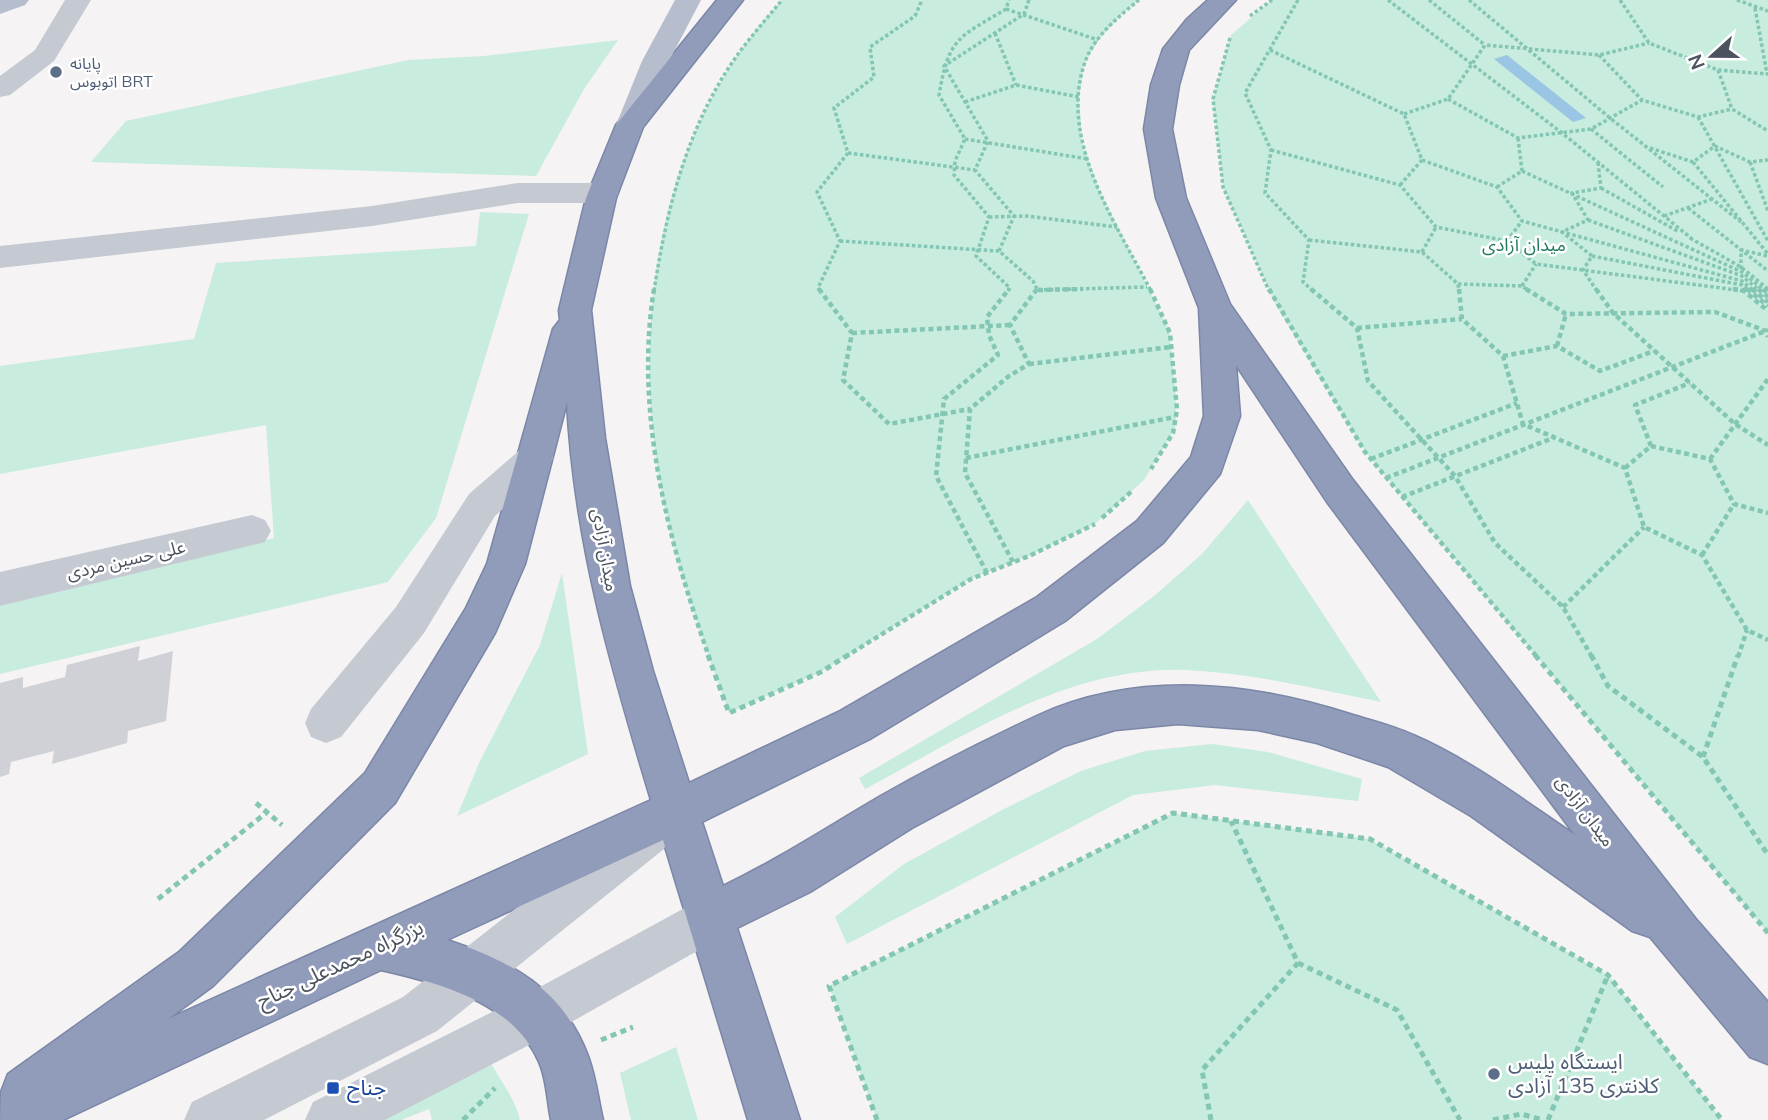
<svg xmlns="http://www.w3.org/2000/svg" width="1768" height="1120" font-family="Mulish,'Noto Sans Arabic',sans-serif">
<rect width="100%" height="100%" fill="#f5f3f3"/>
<g fill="#c8ecdd">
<path d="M 782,0 L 1139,0 L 1123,13 L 1098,40 L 1084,65 L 1079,97 L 1082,142 L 1099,190 L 1169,329 L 1176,394 L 1175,429 L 1144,480 L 1095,524 L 1029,556 L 971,579 L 821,672 L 729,713 C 703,642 677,570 662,496 C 629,324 658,131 782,0 Z"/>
<polygon points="1272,0 1768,0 1768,933 1365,452 1276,305 1223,187 1213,99 1231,35"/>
<polygon points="618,40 584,89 536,176 91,162 126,121 408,60 484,56"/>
<polygon points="480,212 529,214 436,518 388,582 0,674 0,606 274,538 266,425 0,474 0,366 194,339 216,263 476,246"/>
<path d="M 1248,500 L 1381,702 C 1317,689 1252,673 1186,670 C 1068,666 966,735 865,789 L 859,778 L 1097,639 L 1154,596 L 1202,554 Z"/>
<polygon points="562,573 588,754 457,816 480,761 540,645"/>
<polygon points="1212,744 1268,752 1362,779 1358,801 1215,785 1133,795 847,944 835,917 904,864 1004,809 1081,771 1145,751"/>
<polygon points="1173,813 1370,839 1608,975 1722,1120 877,1120 829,986"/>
<polygon points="676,1047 698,1120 631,1120 620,1073"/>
<path d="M 487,1055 C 497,1077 515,1097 520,1120 L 432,1120 L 429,1109 L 401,1120 L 358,1120 Z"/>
</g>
<polygon fill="#9ac5e4" points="1507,55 1586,118 1573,122 1494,59"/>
<polygon fill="#d0d1d6" points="140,646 138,661 173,651 166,721 128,731 127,743 52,764 54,751 11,762 9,774 0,777 0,683 23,677 23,688 65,677 67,665"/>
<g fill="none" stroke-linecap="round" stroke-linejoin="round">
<defs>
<path id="highway" d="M 717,0 L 743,0 L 643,127 L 616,198 L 591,310 L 605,438 L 630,586 L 653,671 L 689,783 L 840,711 L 1037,597 L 1137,521 L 1191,457 L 1204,416 L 1199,308 L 1156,198 L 1144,129 L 1151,85 L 1163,49 L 1187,19 L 1208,0 L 1236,0 L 1189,50 L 1179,85 L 1172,129 L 1186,198 L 1230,304 L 1353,480 L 1695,918 L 1768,1002 L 1768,1064 L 1750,1057 L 1650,937 L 1632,931 L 1471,816 L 1388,767 L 1317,743 L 1258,730 L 1178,724 L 1115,730 L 1064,746 L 912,828 L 810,892 L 737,928 L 800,1120 L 748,1120 L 663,840 L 447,940 C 511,961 563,989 588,1056 C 596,1077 598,1099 603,1120 L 551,1120 C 547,1101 547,1079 539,1062 C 513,1002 439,983 381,970 L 63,1120 L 0,1120 L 1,1092 L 8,1074 L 179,952 L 365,773 L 466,608 L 487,564 L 553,329 L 560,320 L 559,310 L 586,198 L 616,125 ZM 1236,365 L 1327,502 L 1575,835 C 1523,800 1471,760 1413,735 C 1394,726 1373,721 1353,715 C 1252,682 1138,670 1039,715 C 985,740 930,768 879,797 C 826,828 779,859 723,886 L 702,822 L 870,739 L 1065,621 L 1163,543 L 1220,474 L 1240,416 ZM 567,402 C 574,542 611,668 651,800 L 168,1019 L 213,986 L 395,803 L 495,633 L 525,564 Z"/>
</defs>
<use href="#highway" stroke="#7c87a7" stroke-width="3"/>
<g stroke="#83c6b3" stroke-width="3.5" stroke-dasharray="3.5 2.5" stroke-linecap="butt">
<polyline points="1029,0 1024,14 944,66 988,141 975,170 1014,216 999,251 1033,281 1038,291"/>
<path d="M 1139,0 C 1118,17 1092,38 1084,65 C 1059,142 1117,225 1151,291"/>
<polyline points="1298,0 1245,93 1271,150 1265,193 1309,240 1303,282 1313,291"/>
<polyline points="1388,0 1562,133 1691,238"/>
<polyline points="1429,0 1485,45"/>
<polyline points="1469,0 1610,118 1741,222"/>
<polyline points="1620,0 1649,43 1718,70 1768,74"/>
<polyline points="1737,0 1768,11"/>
<polyline points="1755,8 1767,74"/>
<polyline points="1006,9 1098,40"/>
<polyline points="1250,16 1272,0"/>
<polyline points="995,33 1016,85"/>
<polyline points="1230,38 1213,99 1223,187 1269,291"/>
<polyline points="1270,50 1404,114 1422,160 1497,187 1522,221 1742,281 1754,291"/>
<polyline points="1599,55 1642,100 1698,117 1732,109"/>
<polyline points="1718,70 1732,109 1768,131"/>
<polyline points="1448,99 1518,138 1591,129 1642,100"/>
<polyline points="965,102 1016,85 1079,97"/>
<polyline points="1404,114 1448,99 1485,45 1599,55 1649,43"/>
<polyline points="1698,117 1768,241"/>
<polyline points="1591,129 1663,187"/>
<polyline points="1518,138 1522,171"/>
<polyline points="965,139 1088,159"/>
<polyline points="1650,148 1693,162 1715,146 1750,162 1768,160"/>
<polyline points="1271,150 1400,185 1436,227 1507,241 1536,264 1744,291"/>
<polyline points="848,153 975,170"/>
<polyline points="1693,162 1768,254"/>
<polyline points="1750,162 1768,211"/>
<polyline points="1522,171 1742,272 1765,291"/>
<polyline points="1400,185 1422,160"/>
<polyline points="1497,187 1522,171"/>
<polyline points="1601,188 1679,232"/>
<polyline points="1688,208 1768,271"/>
<polyline points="1664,216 1712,199"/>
<polyline points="989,217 1026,216 1117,227"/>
<polyline points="1588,220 1742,276 1760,291"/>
<polyline points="1690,238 1741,267 1768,289"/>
<polyline points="1309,240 1422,252 1458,284 1459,291"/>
<polyline points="840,241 999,251"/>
<polyline points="1507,241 1522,221"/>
<polyline points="1422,252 1436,227"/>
<polyline points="1592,256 1742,285 1749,291"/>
<polyline points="1741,269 1741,250 1768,256"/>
<polyline points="1458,284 1522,286 1529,291"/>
<polyline points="1522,286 1536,264"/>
<polyline points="1038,290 1147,287"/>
<path d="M 654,291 C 667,206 689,120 741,50 C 754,33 768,17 782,0"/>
<polyline points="820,291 818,288 840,241 817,192 848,153 834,108 874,77 870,47 915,16 922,0"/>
<path d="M 1008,291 L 1010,288 L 976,256 L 989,217 L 954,175 L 955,161 L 965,139 L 939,95 C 949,37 958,38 1006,9 L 1009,0"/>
<polyline points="1597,291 1583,270 1592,256 1562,232 1588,220 1572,193 1601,188 1598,163"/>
</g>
<g stroke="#83c6b3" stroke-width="4.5" stroke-dasharray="5 3.5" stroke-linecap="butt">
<path d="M 654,289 C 634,413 668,540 709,657"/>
<polyline points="819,289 852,333 843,380 889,424 970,409"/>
<polyline points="1150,289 1170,333 1177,410 1173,433 1151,469"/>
<polyline points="1269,289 1365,452 1537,657"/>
<polyline points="1311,289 1357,328 1368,381 1455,476 1495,543 1563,607 1592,657"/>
<polyline points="1459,289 1462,319 1503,356 1523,424 1625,468 1644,527 1702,555 1747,630 1768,640"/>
<polyline points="1526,289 1566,314 1715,312 1766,331 1768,337"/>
<polyline points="1596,289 1613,313 1735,424 1768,445"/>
<polyline points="1733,289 1743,290 1768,311"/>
<polyline points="1747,289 1768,306"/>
<polyline points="1752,289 1768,302"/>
<polyline points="1758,289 1768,297"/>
<polyline points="1763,289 1768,293"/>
<polyline points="1038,290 1083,289"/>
<polyline points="1357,328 1462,319"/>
<polyline points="852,333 1010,325"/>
<polyline points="1557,346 1566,314"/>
<polyline points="1503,356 1557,346 1600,371 1654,351"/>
<polyline points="1029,364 1171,347"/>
<polyline points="1651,446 1710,459 1734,504 1768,513"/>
<polyline points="1651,446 1635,405 1690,383"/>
<polyline points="966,458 1175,417"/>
<polyline points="1371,459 1517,403"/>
<polyline points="1710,459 1768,379"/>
<polyline points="1625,468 1651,446"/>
<polyline points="1386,478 1768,330"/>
<polyline points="1402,497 1553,438"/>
<polyline points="1102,518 1132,491"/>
<polyline points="1702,555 1734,504"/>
<polyline points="1013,562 965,473 970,409 1009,376 1029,364 1010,325 1037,289"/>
<polyline points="987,573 936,476 944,399 998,355 989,335 987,317 1009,289"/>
<polyline points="1563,607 1644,527"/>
<polyline points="845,657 971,579 1029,556 1095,524"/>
<polyline points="1738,657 1747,630"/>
</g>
<g stroke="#83c6b3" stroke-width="5" stroke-dasharray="6 4.5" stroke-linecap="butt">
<polyline points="708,655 729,713 821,672 848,655"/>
<polyline points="1535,655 1768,933"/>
<polyline points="1591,655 1608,686 1703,757 1768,855"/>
<polyline points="1703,757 1738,655"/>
<polyline points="256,803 282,825"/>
<polyline points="158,899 266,813"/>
<polyline points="1298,963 1397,1010 1460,1120"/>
<polyline points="601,1040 633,1027"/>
<polyline points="463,1120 495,1088"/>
<polyline points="877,1120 829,986 1173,813 1370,839 1608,975 1722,1120"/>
<polyline points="1211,1120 1202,1070 1298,963 1231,821"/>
<polyline points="1493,1120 1521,1114 1543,1120"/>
<polyline points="1548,1120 1608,975"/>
</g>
<g fill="#c5cad2" fill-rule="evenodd">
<polygon points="65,0 91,0 54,61 10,95 0,97 0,76 35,50"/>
<polygon points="518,183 603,183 614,186 618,193 614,200 603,203 518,203 372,226 0,268 0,246 372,206"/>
<polygon points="535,443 548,448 553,458 548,468 495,516 424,633 341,737 326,743 311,737 305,723 311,709 396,607 469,494 522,448"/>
<polygon points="252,515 265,520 271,531 265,542 0,606 0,572"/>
<polygon points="648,811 664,817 670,833 664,849 437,1031 264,1120 184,1120 192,1102 403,997 632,817"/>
<polygon points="712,893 729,899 735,916 729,933 552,1033 385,1120 305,1120 313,1102 518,999"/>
</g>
<g fill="#b6bdcd" fill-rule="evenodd">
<polygon points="0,0 29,0 25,5 0,14"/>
<polygon points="675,0 701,0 669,61 644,125 640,131 630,134 620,131 616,125 642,61"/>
</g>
<use href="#highway" fill="#919cbb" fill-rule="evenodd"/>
</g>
<g fill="#5c6f8a" stroke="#fff" stroke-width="2.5">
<circle cx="56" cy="72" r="7"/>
<circle cx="1494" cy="1074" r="7"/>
</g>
<rect fill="#1a4fb4" stroke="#fff" stroke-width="2.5" x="326" y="1081" width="14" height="14" rx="3.5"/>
<g text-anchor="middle" stroke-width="5" stroke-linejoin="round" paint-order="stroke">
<g font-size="16" fill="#4e5e75" stroke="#fff" text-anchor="start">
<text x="70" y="69">پایانه<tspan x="70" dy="18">اتوبوس BRT</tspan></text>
</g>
<g font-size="18" fill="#237960" stroke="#fff">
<text x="1524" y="251">میدان آزادی</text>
</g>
<g font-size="18" fill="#4c525e" stroke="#fff">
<text transform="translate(605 550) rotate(80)" y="6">میدان آزادی</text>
<text transform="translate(126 560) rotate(-13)" y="6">علی حسین مردی</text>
<text transform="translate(1585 811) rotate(53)" y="6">میدان آزادی</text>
</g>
<g font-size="21" fill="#4c525e" stroke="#fff">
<text transform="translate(340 964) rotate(-25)" y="7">بزرگراه محمدعلی جناح</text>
</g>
<g font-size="21" fill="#4e5e75" stroke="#fff" text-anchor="start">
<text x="1508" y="1069">ایستگاه پلیس<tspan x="1508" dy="24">کلانتری 135 آزادی</tspan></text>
</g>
<g font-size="21" fill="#164399" stroke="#fff" text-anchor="start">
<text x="347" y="1095">جناح</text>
</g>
</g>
<g transform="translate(1712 56) rotate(249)" stroke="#ffffff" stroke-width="5" paint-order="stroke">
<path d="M0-5L12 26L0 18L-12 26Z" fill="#4c525e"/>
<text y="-10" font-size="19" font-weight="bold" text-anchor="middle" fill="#4c525e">N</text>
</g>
</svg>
